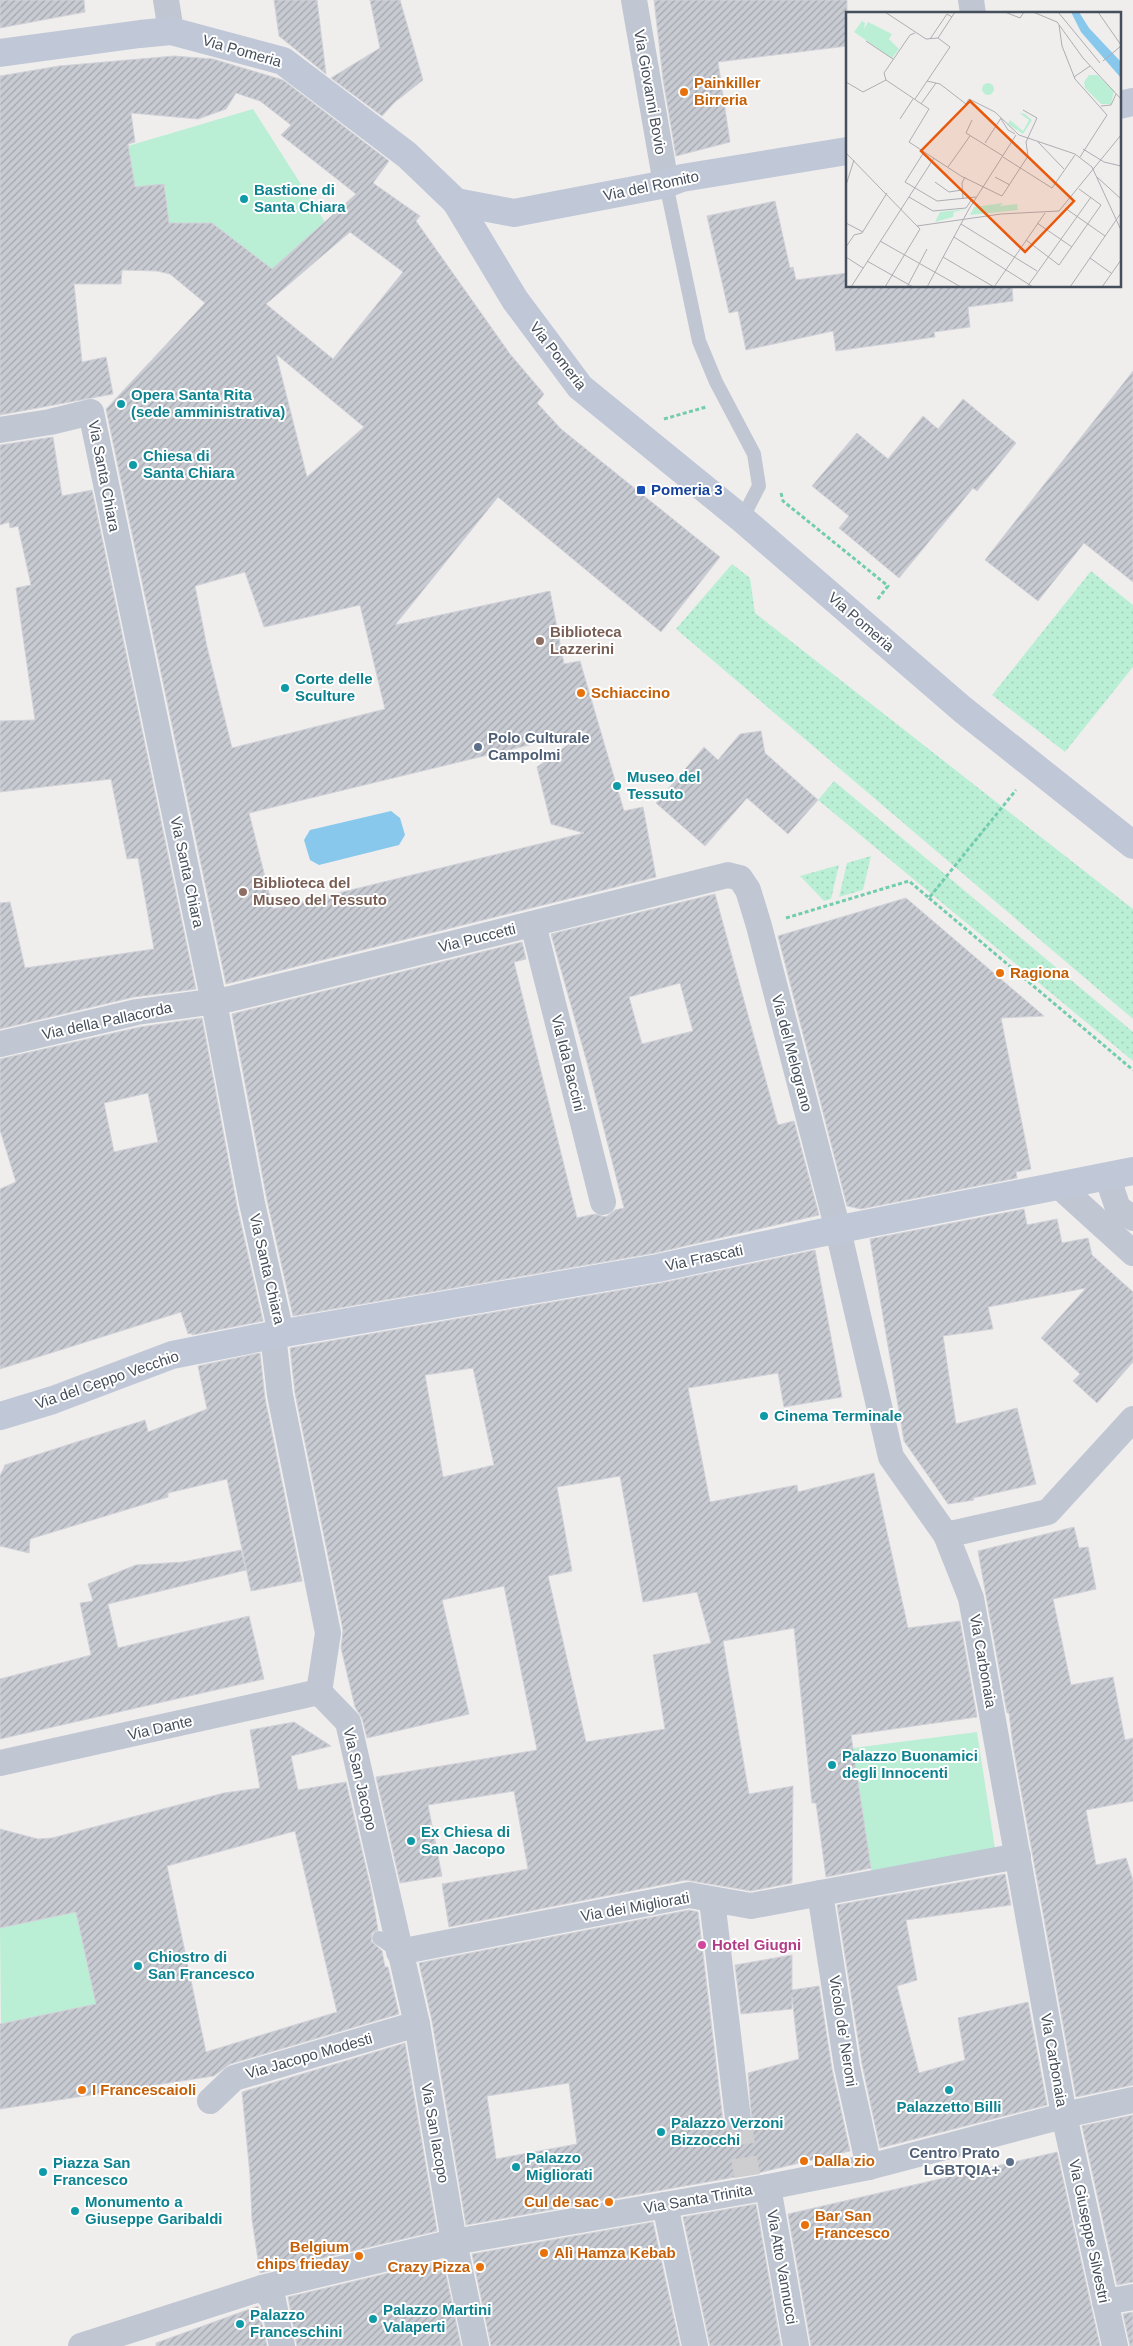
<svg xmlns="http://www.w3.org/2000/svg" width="1133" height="2346" font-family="Helvetica,sans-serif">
<defs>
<pattern id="grass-dots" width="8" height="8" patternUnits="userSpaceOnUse" patternTransform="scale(1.25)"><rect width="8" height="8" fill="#baefd6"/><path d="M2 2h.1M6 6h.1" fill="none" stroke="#a1cfba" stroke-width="1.8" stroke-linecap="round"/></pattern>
<pattern id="building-hatch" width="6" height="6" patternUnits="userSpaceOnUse" patternTransform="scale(1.25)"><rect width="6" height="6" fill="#c9cbd3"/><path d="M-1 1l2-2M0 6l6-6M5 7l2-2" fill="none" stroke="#a5a7ae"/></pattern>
</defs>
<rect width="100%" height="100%" fill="#f0eeed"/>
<g fill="url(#grass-dots)">
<polygon points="732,564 750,578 755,613 1133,909 1133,1019 676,629"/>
<polygon points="1091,571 1133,605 1133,667 1065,752 992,695"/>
<polygon points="834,781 1133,1032 1133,1061 818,800"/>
<polygon points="871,856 863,890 839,897 847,863"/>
<polygon points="839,865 831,899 824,901 800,876"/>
</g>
<g fill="#baefd6">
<polygon points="253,109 325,222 272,269 212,223 169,223 164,185 135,187 128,146"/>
<polygon points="977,1732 996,1855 872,1876 853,1748"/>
<polygon points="76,1912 96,2004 1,2024 0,1928"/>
</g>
<polygon fill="#87c8ec" points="391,811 400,818 405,835 399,845 319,865 310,860 304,840 310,830"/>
<g fill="url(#building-hatch)" stroke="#d1d2d9" fill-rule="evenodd">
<polygon points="0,0 84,0 85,12 0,28"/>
<polygon points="274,0 317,0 326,74 279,36"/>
<polygon points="370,0 400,0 423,80 395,102 382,116 331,78 380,48"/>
<polygon points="654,0 847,0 847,46 718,62 730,142 676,156 663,79"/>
<path d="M 174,56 L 213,59 L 283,80 L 389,161 L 373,183 L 420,216 L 416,221 L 510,354 L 544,394 L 537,403 L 561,429 L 720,557 L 661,632 L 498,497 L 395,625 L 550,591 L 564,664 L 580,661 L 624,811 L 643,807 L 656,877 L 226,984 L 106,409 L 205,303 L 170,274 L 157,271 L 122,270 L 121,284 L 74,284 L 82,362 L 106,357 L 113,394 L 0,415 L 0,76 L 59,66 ZM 236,93 L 260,101 L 291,125 L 281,135 L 356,194 L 272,269 L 212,223 L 169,223 L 164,184 L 135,187 L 128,144 L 135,142 L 131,113 L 198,119 L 226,109 ZM 350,232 L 403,272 L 333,359 L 266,304 ZM 276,354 L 364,427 L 307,477 ZM 245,572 L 264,627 L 360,605 L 385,709 L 232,748 L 207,647 L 195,586 ZM 587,731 L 537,767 L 551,824 L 584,833 L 273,909 L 249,813 Z"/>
<polygon points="775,201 790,268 793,267 796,280 847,273 847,286 1012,286 1013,301 968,307 970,327 934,332 935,337 836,351 833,331 746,350 738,311 729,313 707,216"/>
<polygon points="1133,371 1133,582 1084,543 1038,601 985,560"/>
<polygon points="963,399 1016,443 977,491 973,488 899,578 839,528 849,516 812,486 857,433 888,459 923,416 938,429"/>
<polygon points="53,437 62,496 92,490 196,989 134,997 0,1029 0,903 10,902 25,968 154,949 138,858 127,859 111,779 0,792 0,721 35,720 16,588 31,585 18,526 10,528 9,522 0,525 0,445"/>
<polygon points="761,731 765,753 818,800 788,834 747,798 705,846 656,803 704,747 718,760 740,734"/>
<path d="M 715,894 L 778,1125 L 794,1121 L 819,1215 L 655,1253 L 293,1316 L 267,1200 L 232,1014 L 522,942 L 526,959 L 514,962 L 577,1218 L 595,1214 L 606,1217 L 615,1210 L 624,1208 L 588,1066 L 551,934 ZM 680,983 L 693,1031 L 642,1044 L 629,997 Z"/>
<polygon points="906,898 1044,1016 1001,1018 1031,1169 1016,1172 1017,1178 861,1209 847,1206 778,936"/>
<path d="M 202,1018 L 237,1206 L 263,1321 L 192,1335 L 192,1333 L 188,1334 L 181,1312 L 0,1369 L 0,1189 L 16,1182 L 0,1130 L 0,1059 L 140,1027 ZM 148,1093 L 158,1142 L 114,1152 L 104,1103 Z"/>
<polygon points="1024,1209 1027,1225 1057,1219 1062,1243 1088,1238 1092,1255 1133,1292 1133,1362 1097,1403 1073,1381 1080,1374 1041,1338 1086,1288 988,1307 993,1329 943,1336 956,1424 1017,1408 1036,1484 973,1498 974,1500 948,1504 904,1441 870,1239"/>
<path d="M 815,1250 L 842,1397 L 784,1407 L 778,1373 L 688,1388 L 710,1502 L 797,1485 L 798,1492 L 874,1473 L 908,1628 L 960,1621 L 977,1717 L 851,1735 L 871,1868 L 826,1877 L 816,1803 L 812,1803 L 794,1628 L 723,1641 L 749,1794 L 793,1786 L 792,1883 L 751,1891 L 686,1880 L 449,1927 L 442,1884 L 528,1869 L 514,1791 L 428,1805 L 442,1876 L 400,1883 L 376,1777 L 537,1750 L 504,1586 L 442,1600 L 469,1714 L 367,1738 L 362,1718 L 355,1707 L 341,1648 L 343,1630 L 295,1393 L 290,1348 L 661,1283 ZM 473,1368 L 494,1465 L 443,1477 L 425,1375 ZM 620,1476 L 643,1602 L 697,1592 L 711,1643 L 653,1655 L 665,1729 L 586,1742 L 548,1576 L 572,1571 L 557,1487 Z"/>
<polygon points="260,1353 265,1398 302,1581 251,1591 227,1479 168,1493 168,1497 30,1539 29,1553 0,1546 0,1476 5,1465 145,1420 148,1432 207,1409 198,1366"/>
<polygon points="1074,1527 1079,1548 1088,1547 1096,1589 1053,1599 1071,1685 1113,1677 1125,1740 1133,1738 1133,1801 1086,1810 1096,1865 1126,1858 1133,1880 1133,2085 1076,2097 1013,1746 1009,1713 1007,1713 978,1551"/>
<polygon points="241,1550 246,1570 108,1604 118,1648 249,1616 264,1679 0,1739 0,1679 91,1655 80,1603 93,1601 88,1584 136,1565 183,1562"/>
<path d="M 294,1722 L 331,1746 L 291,1756 L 298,1790 L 346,1782 L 371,1889 L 378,1930 L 372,1933 L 371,1941 L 382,1951 L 385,1967 L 388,1967 L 399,2014 L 230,2064 L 214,2076 L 0,2109 L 0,2024 L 96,2004 L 76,1912 L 0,1928 L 0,1829 L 38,1839 L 52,1838 L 224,1793 L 260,1788 L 250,1730 ZM 295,1831 L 337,2012 L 206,2052 L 167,1866 Z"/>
<polygon points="1005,1874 1011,1905 906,1920 917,1980 897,1986 919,2073 965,2060 958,2018 1028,2002 1047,2105 880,2148 862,2064 837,1905"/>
<path d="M 689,1910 L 698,1912 L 723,2121 L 726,2128 L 732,2133 L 740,2134 L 747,2131 L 752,2124 L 748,2073 L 799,2059 L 792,1997 L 792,2009 L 741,2014 L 735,1965 L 792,1955 L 792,1990 L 819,1986 L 832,2069 L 850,2151 L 758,2173 L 466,2225 L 432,2021 L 419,1963 ZM 569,2083 L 577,2144 L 496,2159 L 487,2096 Z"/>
<polygon points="405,2043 437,2231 260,2273 252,2220 250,2175 242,2092"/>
<polygon points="1133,2115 1133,2282 1117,2285 1082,2126"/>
<polygon points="1057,2152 1100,2346 811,2346 788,2214"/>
<polygon points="756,2204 781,2346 710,2346 683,2217"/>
<polygon points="653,2222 680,2346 491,2346 472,2254"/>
<polygon points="443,2260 461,2346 297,2346 288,2297"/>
<polygon points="258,2306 267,2346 156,2346 156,2343"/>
<polygon points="1133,2312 1133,2346 1130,2346 1123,2314"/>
</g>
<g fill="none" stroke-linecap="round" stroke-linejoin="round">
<polyline stroke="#ceced0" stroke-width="26" stroke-dasharray="26 13" stroke-linecap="butt" points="738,2119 747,2176"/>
<g stroke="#72cdae" stroke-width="3" stroke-dasharray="4 2.5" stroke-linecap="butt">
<polyline points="664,419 706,407"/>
<polyline points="781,493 783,501 888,586 877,600"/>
<polyline points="929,898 1133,1070"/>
<polyline points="786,918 909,881 929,898 1016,790"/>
</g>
<g stroke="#c0c7d3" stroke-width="14">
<polyline points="666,184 699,341 716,382 754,454 759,486 742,519"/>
<polyline points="379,1938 399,1952"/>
</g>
<g stroke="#c0c7d3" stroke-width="26">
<polyline points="166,0 171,31"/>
<polyline points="634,0 666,184"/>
<polyline points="971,0 973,14"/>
<polyline points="0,430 50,422 91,412 214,1002 252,1203 281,1333"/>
<polyline points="533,924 603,1202"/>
<polyline points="0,1044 137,1012 230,999 728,875 740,878 748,890 759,926 838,1230 891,1457 946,1535 971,1598 1064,2115 1115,2346"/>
<polyline points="1107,1176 1118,1208 1133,1218"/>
<polyline points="1058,1185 1133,1253"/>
<polyline points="273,1335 280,1395 328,1633 319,1692"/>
<polyline points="946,1535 1048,1512 1133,1419"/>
<polyline points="319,1692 348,1722 417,2024 454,2242 476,2346"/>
<polyline points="0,1763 319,1692"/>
<polyline points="820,1893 847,2067 869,2167"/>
<polyline points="712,1900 738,2119"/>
<polyline points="399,1952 689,1895 751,1906 1018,1856"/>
<polyline points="210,2101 234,2078 417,2024"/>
<polyline points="768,2187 796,2346"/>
<polyline points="665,2205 695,2346"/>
<polyline points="262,2288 273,2300 282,2346"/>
<polyline points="1105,2302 1133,2297"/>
<polyline points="81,2346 262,2288 454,2242 768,2187 869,2167 1078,2112 1133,2100"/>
</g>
<g stroke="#c0c7d7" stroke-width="28">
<polyline points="0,53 140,34 171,31 283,61 407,155 456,202 515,300 580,387 742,519 962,709 1133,845"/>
<polyline points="1119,105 1133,102"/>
<polyline points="456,202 514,213 666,184 682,178 847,151"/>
<polyline points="0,1416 53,1400 172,1355 273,1335 658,1268 815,1234 1133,1171"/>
</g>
</g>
<g fill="#e8710a" stroke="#fff" stroke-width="2">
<circle cx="684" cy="92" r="5"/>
<circle cx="581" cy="693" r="5"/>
<circle cx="1000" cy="973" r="5"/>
<circle cx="82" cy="2090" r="5"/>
<circle cx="804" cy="2161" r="5"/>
<circle cx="609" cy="2202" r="5"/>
<circle cx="805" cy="2225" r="5"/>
<circle cx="544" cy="2253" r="5"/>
<circle cx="359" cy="2256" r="5"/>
<circle cx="480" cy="2267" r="5"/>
</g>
<g fill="#0f9aa8" stroke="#fff" stroke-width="2">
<circle cx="244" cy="199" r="5"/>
<circle cx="121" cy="404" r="5"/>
<circle cx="133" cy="465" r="5"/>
<circle cx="285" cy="688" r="5"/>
<circle cx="617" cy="786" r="5"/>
<circle cx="764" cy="1416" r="5"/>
<circle cx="832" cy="1765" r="5"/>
<circle cx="411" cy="1841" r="5"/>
<circle cx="138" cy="1966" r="5"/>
<circle cx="949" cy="2090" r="5"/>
<circle cx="661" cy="2132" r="5"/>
<circle cx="516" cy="2167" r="5"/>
<circle cx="43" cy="2172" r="5"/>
<circle cx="75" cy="2211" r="5"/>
<circle cx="373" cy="2319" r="5"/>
<circle cx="240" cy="2324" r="5"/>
</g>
<rect fill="#1a4fb4" stroke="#fff" stroke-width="2" x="636" y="485" width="10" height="10" rx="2.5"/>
<g fill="#8d6e63" stroke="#fff" stroke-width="2">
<circle cx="540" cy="641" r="5"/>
<circle cx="243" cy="892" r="5"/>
</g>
<g fill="#5c6f8a" stroke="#fff" stroke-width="2">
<circle cx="478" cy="747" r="5"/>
<circle cx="1010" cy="2162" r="5"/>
</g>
<circle fill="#d1479c" stroke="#fff" stroke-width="2" cx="702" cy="1945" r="5"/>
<g text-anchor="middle" stroke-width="4" stroke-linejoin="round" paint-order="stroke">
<g font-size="15" fill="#454e5b" stroke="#fff">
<text transform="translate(242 51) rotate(16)" y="5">Via Pomeria</text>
<text transform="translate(650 92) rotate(80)" y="5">Via Giovanni Bovio</text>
<text transform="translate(651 186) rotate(-12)" y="5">Via del Romito</text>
<text transform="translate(558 356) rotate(52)" y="5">Via Pomeria</text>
<text transform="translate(104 476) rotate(79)" y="5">Via Santa Chiara</text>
<text transform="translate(861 622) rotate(41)" y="5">Via Pomeria</text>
<text transform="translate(187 872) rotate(78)" y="5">Via Santa Chiara</text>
<text transform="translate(477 938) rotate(-14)" y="5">Via Puccetti</text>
<text transform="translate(107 1021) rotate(-12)" y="5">Via della Pallacorda</text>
<text transform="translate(792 1053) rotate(75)" y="5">Via del Melograno</text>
<text transform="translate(568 1063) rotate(76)" y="5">Via Ida Baccini</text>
<text transform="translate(704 1258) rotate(-12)" y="5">Via Frascati</text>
<text transform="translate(267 1269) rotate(77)" y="5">Via Santa Chiara</text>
<text transform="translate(107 1380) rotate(-19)" y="5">Via del Ceppo Vecchio</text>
<text transform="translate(983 1661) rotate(80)" y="5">Via Carbonaia</text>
<text transform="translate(160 1728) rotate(-13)" y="5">Via Dante</text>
<text transform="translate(360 1779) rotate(77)" y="5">Via San Jacopo</text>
<text transform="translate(635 1907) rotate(-10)" y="5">Via dei Migliorati</text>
<text transform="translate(843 2031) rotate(81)" y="5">Vicolo de' Neroni</text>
<text transform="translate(309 2056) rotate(-16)" y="5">Via Jacopo Modesti</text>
<text transform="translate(1054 2060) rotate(80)" y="5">Via Carbonaia</text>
<text transform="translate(435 2133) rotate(80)" y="5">Via San Iacopo</text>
<text transform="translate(698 2199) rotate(-10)" y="5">Via Santa Trinita</text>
<text transform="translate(1089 2231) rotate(78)" y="5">Via Giuseppe Silvestri</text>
<text transform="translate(782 2267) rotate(80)" y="5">Via Atto Vannucci</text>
</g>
<g font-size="15" font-weight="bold" fill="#c56008" stroke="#fff" text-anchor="start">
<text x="694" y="88">Painkiller<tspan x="694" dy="17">Birreria</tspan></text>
<text x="591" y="698">Schiaccino</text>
<text x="1010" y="978">Ragiona</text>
<text x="92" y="2095">I Francescaioli</text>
<text x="814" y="2166">Dalla zio</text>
<text x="599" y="2207" text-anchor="end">Cul de sac</text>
<text x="815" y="2221">Bar San<tspan x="815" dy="17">Francesco</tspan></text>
<text x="349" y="2252" text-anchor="end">Belgium<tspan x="349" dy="17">chips frieday</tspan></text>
<text x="554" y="2258">Alì Hamza Kebab</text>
<text x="470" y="2272" text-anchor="end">Crazy Pizza</text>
</g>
<g font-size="15" font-weight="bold" fill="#0d838f" stroke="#fff" text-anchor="start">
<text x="254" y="195">Bastione di<tspan x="254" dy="17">Santa Chiara</tspan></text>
<text x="131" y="400">Opera Santa Rita<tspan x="131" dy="17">(sede amministrativa)</tspan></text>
<text x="143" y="461">Chiesa di<tspan x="143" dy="17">Santa Chiara</tspan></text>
<text x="295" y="684">Corte delle<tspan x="295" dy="17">Sculture</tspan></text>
<text x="627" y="782">Museo del<tspan x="627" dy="17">Tessuto</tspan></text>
<text x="774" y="1421">Cinema Terminale</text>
<text x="842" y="1761">Palazzo Buonamici<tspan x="842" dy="17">degli Innocenti</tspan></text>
<text x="421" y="1837">Ex Chiesa di<tspan x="421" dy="17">San Jacopo</tspan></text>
<text x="148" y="1962">Chiostro di<tspan x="148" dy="17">San Francesco</tspan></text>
<text x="949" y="2112" text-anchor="middle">Palazzetto Billi</text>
<text x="671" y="2128">Palazzo Verzoni<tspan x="671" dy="17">Bizzocchi</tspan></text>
<text x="526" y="2163">Palazzo<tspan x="526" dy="17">Migliorati</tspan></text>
<text x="53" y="2168">Piazza San<tspan x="53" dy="17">Francesco</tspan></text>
<text x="85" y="2207">Monumento a<tspan x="85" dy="17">Giuseppe Garibaldi</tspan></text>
<text x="383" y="2315">Palazzo Martini<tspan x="383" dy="17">Valaperti</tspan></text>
<text x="250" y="2320">Palazzo<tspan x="250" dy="17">Franceschini</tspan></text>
</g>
<g font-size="15" font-weight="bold" fill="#164399" stroke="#fff" text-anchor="start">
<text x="651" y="495">Pomeria 3</text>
</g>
<g font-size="15" font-weight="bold" fill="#785e54" stroke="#fff" text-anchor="start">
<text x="550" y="637">Biblioteca<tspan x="550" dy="17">Lazzerini</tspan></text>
<text x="253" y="888">Biblioteca del<tspan x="253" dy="17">Museo del Tessuto</tspan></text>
</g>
<g font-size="15" font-weight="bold" fill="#4e5e75" stroke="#fff" text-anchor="start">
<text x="488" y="743">Polo Culturale<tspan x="488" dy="17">Campolmi</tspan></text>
<text x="1000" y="2158" text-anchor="end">Centro Prato<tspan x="1000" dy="17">LGBTQIA+</tspan></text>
</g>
<g font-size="15" font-weight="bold" fill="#b23c85" stroke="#fff" text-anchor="start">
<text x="712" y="1950">Hotel Giugni</text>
</g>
</g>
<g transform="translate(846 12)">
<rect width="275" height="275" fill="#f0eeed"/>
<path d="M 173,101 L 179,102 L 186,108 L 177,122 L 162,112 L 164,108 L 177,119 L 183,108 ZM 157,191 L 154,194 L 171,192 L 172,198 L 124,203 L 128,195 Z" fill="#baefd6"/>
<path d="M 243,63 L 251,63 L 268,79 L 265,92 L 255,92 L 239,76 L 238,70 ZM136 77a6 6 0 1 1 12 0a6 6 0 1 1-12 0ZM 121,197 L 108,200 L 107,205 L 89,210 L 94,200 Z" fill="#baefd6"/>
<path d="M 16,9 L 19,11 L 18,17 L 22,10 L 46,22 L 43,27 L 53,37 L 46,46 L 8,20 Z" fill="#baefd6"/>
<path d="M 225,0 L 233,0 L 243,16 L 275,50 L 275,66 L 235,20 Z" fill="#87c8ec"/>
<path fill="none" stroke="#acaeb3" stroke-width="1" d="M 39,0 L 80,27 L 92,26M 159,0 L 174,6 L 178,0M 187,0 L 211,10M 212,0 L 254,51M 252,0 L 275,33M 211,10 L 237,46 L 275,87M 213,13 L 216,34 L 229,67 L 261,103 L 234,145M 92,26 L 109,0M 84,27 L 101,2 L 106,5M 20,29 L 47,47M 257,49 L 275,34M 228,65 L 244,54M 40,68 L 83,97 L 63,130 L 115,164 L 156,184 L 182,144 L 180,130 L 191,106 L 177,98M 40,68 L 38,61 L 64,23 L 69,21M 81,69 L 94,72 L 120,92 L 123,87 L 149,100 L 173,123 L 229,142 L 246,155 L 275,218M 0,70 L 17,80 L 40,68M 69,87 L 104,35 L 92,26M 75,92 L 90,71M 255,94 L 265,93 L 270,82M 54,107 L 67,87M 155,107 L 162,118 L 169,122M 126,108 L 120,121 L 157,144M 192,130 L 218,157M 139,131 L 155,106M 237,137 L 258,150 L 275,154M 78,140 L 59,170 L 91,189 L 130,185M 0,141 L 71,214 L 155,202 L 213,199 L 275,123M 157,145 L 206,176 L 229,143M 102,155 L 124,124M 149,165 L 164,173M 251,165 L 275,187M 89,170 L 103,180 L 116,178M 0,173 L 8,148M 63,185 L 87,199 L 120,196 L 126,187M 117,187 L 116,171 L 119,165M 219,196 L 259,224M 0,211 L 17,220M 191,211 L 226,235M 115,212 L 191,259M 108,225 L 187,275M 180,228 L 213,253 L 255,193 L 233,177M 34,229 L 115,275M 0,235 L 8,223 L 16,221 L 41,181M 0,245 L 17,256M 97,245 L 148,275M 244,246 L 265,261M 21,249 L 67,275M 5,275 L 88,146M 39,275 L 74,217 L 71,214M 61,275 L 81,237M 81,275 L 123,197 L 170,123M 148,275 L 199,201M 181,275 L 245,185M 224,275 L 275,201M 256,275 L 275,248"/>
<path fill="#e8590c" fill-opacity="0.15" stroke="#e8590c" stroke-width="2.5" d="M 124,89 L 228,189 L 179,240 L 75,139 Z"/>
<rect width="275" height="275" fill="none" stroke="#454e5b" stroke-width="2.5"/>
</g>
</svg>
